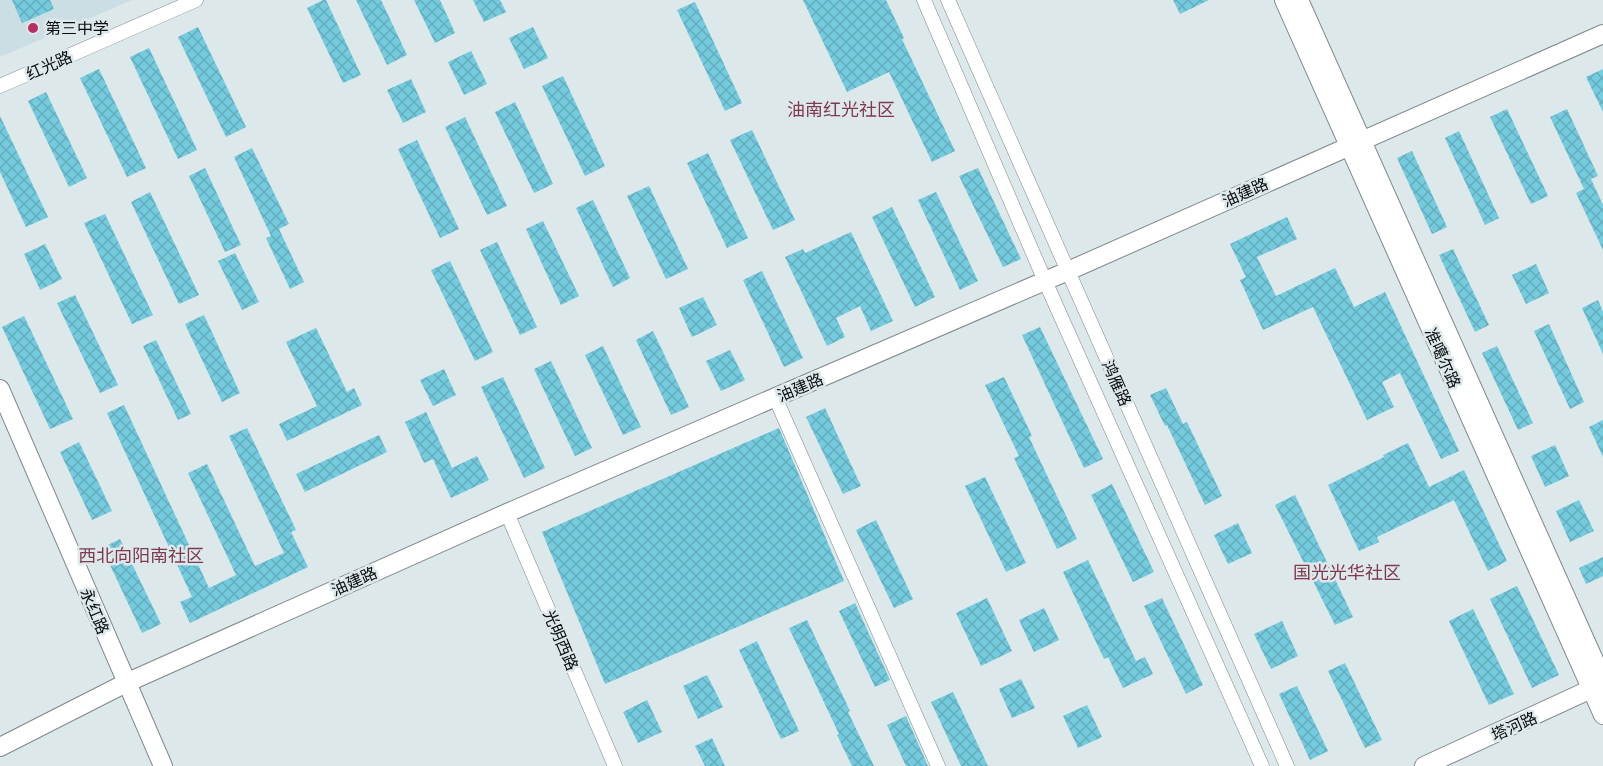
<svg xmlns="http://www.w3.org/2000/svg" width="1603" height="766" font-family="'Space Grotesk','Noto Sans SC',sans-serif">
<defs>
<pattern id="building-cross-hatch" width="8" height="8" patternUnits="userSpaceOnUse" patternTransform="scale(1.5)"><rect width="8" height="8" fill="#74cbde"/><path d="M0 0l8 8M0 8l8-8" fill="none" stroke="#63adbd"/></pattern>
</defs>
<rect width="100%" height="100%" fill="#dde8ea"/>
<polygon fill="#cadee3" points="0,0 132,0 0,57"/>
<g fill="url(#building-cross-hatch)">
<polygon points="12,0 50,0 54,9 22,23"/>
<polygon points="323,0 326,0 361,75 343,83 307,8"/>
<polygon points="356,0 381,0 407,55 387,65"/>
<polygon points="414,0 440,0 455,33 435,43"/>
<polygon points="473,0 500,0 506,12 484,22"/>
<polygon points="803,0 886,0 904,38 902,39 955,151 932,162 889,72 847,92"/>
<polygon points="1173,0 1209,0 1180,14"/>
<polygon points="695,2 742,103 725,111 677,10"/>
<polygon points="198,27 246,127 226,137 178,37"/>
<polygon points="533,27 548,58 524,69 509,38"/>
<polygon points="149,48 197,150 178,159 130,57"/>
<polygon points="471,51 487,84 464,95 448,62"/>
<polygon points="99,69 146,168 127,177 80,78"/>
<polygon points="1603,69 1603,112 1586,77"/>
<polygon points="563,76 605,166 585,176 542,86"/>
<polygon points="411,79 426,112 403,123 387,90"/>
<polygon points="46,92 87,178 69,187 28,101"/>
<polygon points="515,102 553,184 534,193 495,112"/>
<polygon points="1507,109 1548,196 1531,204 1490,117"/>
<polygon points="1567,109 1598,176 1591,179 1603,205 1603,250 1576,193 1584,189 1550,117"/>
<polygon points="0,116 48,217 26,227 0,172"/>
<polygon points="465,117 507,206 487,215 445,127"/>
<polygon points="752,130 795,220 773,230 730,140"/>
<polygon points="1459,131 1499,218 1485,225 1445,138"/>
<polygon points="417,140 459,229 440,238 398,149"/>
<polygon points="252,148 289,224 279,229 304,282 290,289 266,238 271,236 234,157"/>
<polygon points="1412,151 1447,227 1432,234 1397,158"/>
<polygon points="708,153 748,238 727,248 687,163"/>
<polygon points="205,168 241,245 225,252 189,176"/>
<polygon points="978,168 1021,259 1003,267 959,176"/>
<polygon points="649,186 688,269 666,279 627,196"/>
<polygon points="150,192 199,295 179,304 131,202"/>
<polygon points="936,192 978,281 960,290 918,200"/>
<polygon points="593,200 630,278 613,287 576,208"/>
<polygon points="892,207 935,297 915,307 872,217"/>
<polygon points="105,214 153,315 132,324 84,223"/>
<polygon points="1287,217 1297,239 1257,257 1276,296 1335,268 1354,307 1385,292 1459,451 1441,459 1400,373 1382,382 1394,407 1367,420 1313,307 1263,330 1240,280 1246,277 1230,244"/>
<polygon points="543,221 579,296 561,305 526,229"/>
<polygon points="851,232 893,321 871,331 860,306 836,318 845,337 827,346 785,257 803,249 805,253"/>
<polygon points="497,242 537,327 520,335 480,250"/>
<polygon points="45,244 62,279 40,290 24,254"/>
<polygon points="1453,249 1489,325 1475,332 1439,255"/>
<polygon points="235,253 259,302 242,310 218,261"/>
<polygon points="450,261 493,352 475,361 431,270"/>
<polygon points="1536,264 1549,293 1526,304 1512,275"/>
<polygon points="762,271 803,358 784,367 743,280"/>
<polygon points="75,295 118,385 100,393 57,303"/>
<polygon points="703,297 717,325 692,337 679,308"/>
<polygon points="1598,300 1603,312 1603,354 1582,308"/>
<polygon points="204,315 240,393 222,402 185,324"/>
<polygon points="24,316 73,419 50,429 2,327"/>
<polygon points="1549,324 1584,402 1570,409 1534,331"/>
<polygon points="1040,327 1103,459 1084,468 1022,335"/>
<polygon points="316,328 347,392 354,388 362,405 287,441 279,424 317,406 286,342"/>
<polygon points="653,331 689,407 671,415 636,340"/>
<polygon points="156,340 191,414 178,420 143,346"/>
<polygon points="603,346 641,427 623,435 585,355"/>
<polygon points="1497,346 1533,423 1518,430 1482,353"/>
<polygon points="730,350 745,380 721,391 706,361"/>
<polygon points="551,361 592,448 575,456 534,369"/>
<polygon points="444,369 456,395 433,406 420,380"/>
<polygon points="503,377 545,468 524,478 481,387"/>
<polygon points="1004,377 1032,436 1029,437 1077,539 1057,549 1014,458 1019,456 985,385"/>
<polygon points="1166,388 1183,424 1187,422 1222,496 1205,505 1167,425 1165,426 1150,395"/>
<polygon points="124,405 209,588 236,575 188,473 207,464 255,566 284,553 229,436 247,428 296,530 291,532 308,567 190,623 180,602 192,597 107,413"/>
<polygon points="825,408 861,486 843,494 806,417"/>
<polygon points="426,412 452,468 477,456 489,480 451,498 433,459 424,463 405,422"/>
<polygon points="1603,420 1603,457 1589,427"/>
<polygon points="779,428 844,581 605,684 542,532"/>
<polygon points="379,435 387,452 305,492 296,474"/>
<polygon points="79,442 112,511 92,520 60,452"/>
<polygon points="1408,443 1429,487 1464,470 1507,561 1488,571 1454,500 1377,537 1379,542 1359,551 1328,485 1384,457 1383,455"/>
<polygon points="1555,445 1569,476 1545,487 1531,456"/>
<polygon points="985,477 1026,563 1006,572 965,486"/>
<polygon points="1112,484 1154,572 1133,582 1091,495"/>
<polygon points="1295,495 1353,617 1335,625 1275,505"/>
<polygon points="1579,500 1594,531 1570,542 1556,511"/>
<polygon points="876,520 913,599 894,608 856,530"/>
<polygon points="1238,523 1252,553 1228,564 1214,535"/>
<polygon points="120,539 161,624 142,633 102,548"/>
<polygon points="1603,557 1603,576 1586,584 1579,568"/>
<polygon points="1088,560 1136,661 1145,657 1153,674 1123,688 1108,657 1104,659 1063,572"/>
<polygon points="1517,586 1559,675 1532,688 1490,599"/>
<polygon points="987,598 1012,651 981,666 956,613"/>
<polygon points="1162,598 1203,685 1186,694 1144,606"/>
<polygon points="855,603 890,680 875,687 839,611"/>
<polygon points="1044,608 1059,640 1034,652 1019,620"/>
<polygon points="1473,609 1514,694 1489,705 1449,621"/>
<polygon points="807,620 850,711 848,712 874,766 852,766 837,735 839,734 789,628"/>
<polygon points="1282,621 1298,656 1271,669 1254,634"/>
<polygon points="757,641 799,731 781,739 739,650"/>
<polygon points="1345,663 1382,740 1365,748 1328,671"/>
<polygon points="707,675 723,707 698,719 683,686"/>
<polygon points="1021,679 1035,708 1012,718 999,689"/>
<polygon points="1297,686 1328,751 1310,760 1279,694"/>
<polygon points="953,692 988,766 961,766 931,702"/>
<polygon points="647,700 662,732 638,743 623,712"/>
<polygon points="1087,705 1102,737 1078,748 1063,716"/>
<polygon points="906,716 928,766 906,766 887,725"/>
<polygon points="712,738 725,766 705,766 695,746"/>
</g>
<g fill="none" stroke-linecap="round" stroke-linejoin="round">
<defs>
<g id="street">
<polyline points="924,0 1045,281 1262,766"/>
<polyline points="948,0 1287,766"/>
<polyline points="0,86 196,0"/>
<polyline points="775,397 938,766"/>
<polyline points="507,513 615,766"/>
</g>
<g id="secondary">
<polyline points="1284,0 1603,715"/>
<polyline points="1299,0 1603,680"/>
<polyline points="0,389 163,766"/>
<polyline points="0,747 126,683 507,513 1068,271 1603,34"/>
<polyline points="1424,766 1602,684"/>
</g>
</defs>
<use href="#street" stroke="#7e888a" stroke-width="15"/>
<use href="#secondary" stroke="#7e888a" stroke-width="20"/>
<use href="#street" stroke="#fff" stroke-width="14"/>
<use href="#secondary" stroke="#fff" stroke-width="18"/>
</g>
<circle fill="#ba2d62" stroke="#dde8ea" stroke-width="2" cx="33" cy="28" r="6"/>
<g text-anchor="middle" stroke-width="5" stroke-linejoin="round" paint-order="stroke">
<g font-size="16" fill="#0a0d0e" stroke="#dde8ea" text-anchor="start">
<text x="45" y="34">第三中学</text>
</g>
<g font-size="16" fill="#0a0d0e" stroke="#dde8ea">
<text transform="translate(49 65) rotate(-24)" y="6">红光路</text>
<text transform="translate(1245 192) rotate(-24)" y="6">油建路</text>
<text transform="translate(1443 358) rotate(66)" y="6">准噶尔路</text>
<text transform="translate(1117 383) rotate(66)" y="6">鸿雁路</text>
<text transform="translate(800 387) rotate(-23)" y="6">油建路</text>
<text transform="translate(354 581) rotate(-24)" y="6">油建路</text>
<text transform="translate(95 611) rotate(67)" y="6">永红路</text>
<text transform="translate(561 640) rotate(67)" y="6">光明西路</text>
<text transform="translate(1514 726) rotate(-24)" y="6">塔河路</text>
</g>
<g font-size="18" fill="#803a4f" stroke="#dde8ea">
<text x="841" y="116">油南红光社区</text>
<text x="141" y="562">西北向阳南社区</text>
<text x="1347" y="579">国光光华社区</text>
</g>
</g>
</svg>
